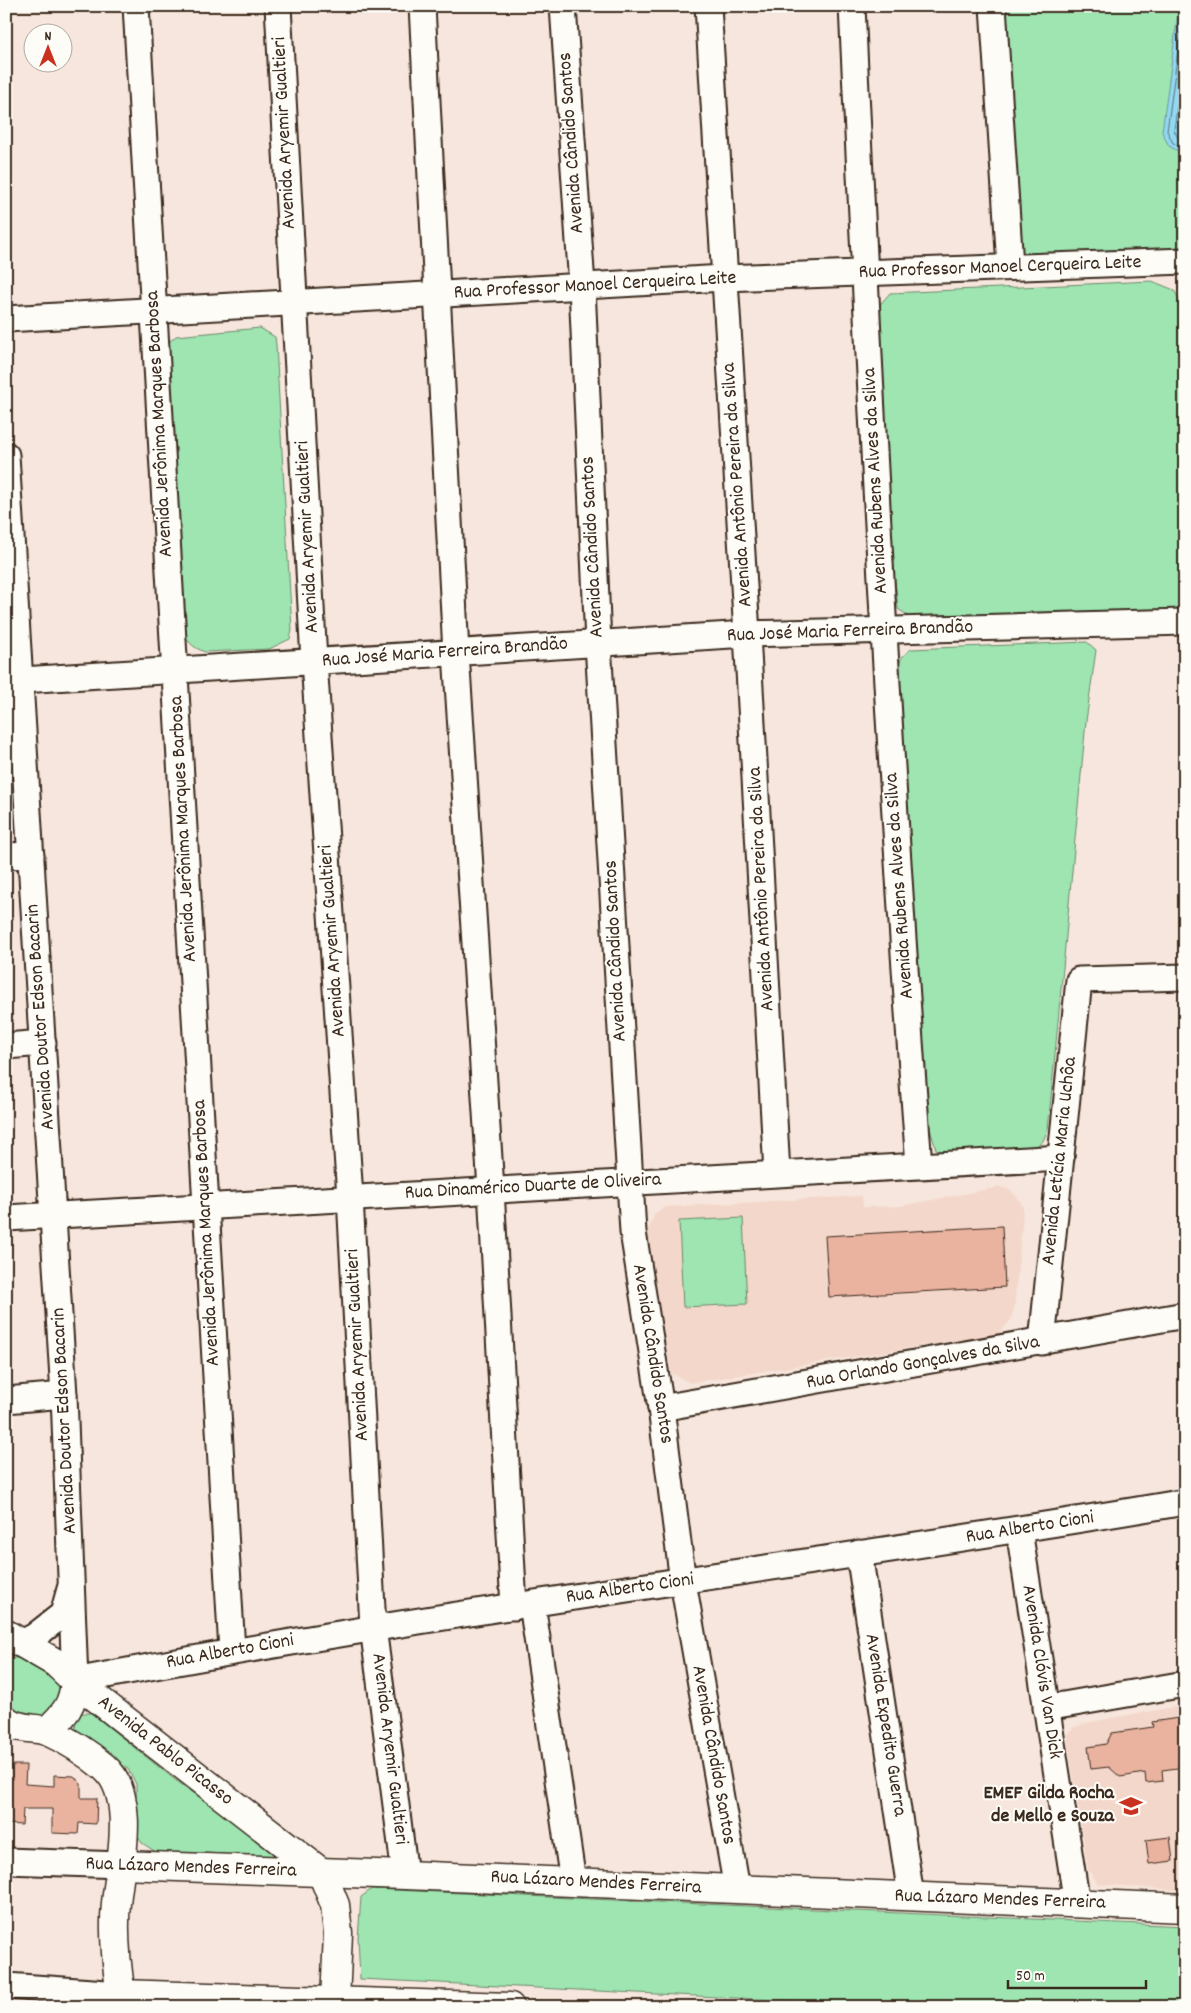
<svg xmlns="http://www.w3.org/2000/svg" width="1191" height="2013" font-family="Dekko,sans-serif">
<rect width="100%" height="100%" fill="#f7e6dd"/>
<filter id="ink" filterUnits="userSpaceOnUse"><feTurbulence type="fractalNoise" baseFrequency=".02" numOctaves="2"/><feDisplacementMap in="SourceGraphic" scale="10" xChannelSelector="R" yChannelSelector="G"/><feConvolveMatrix kernelMatrix="1 2 1 2 8 2 1 2 1" color-interpolation-filters="sRGB"/></filter>
<g filter="url(#ink)">
<!-- built -->
<g fill="#f3d7ca">
<polygon points="1000,1187 1010,1190 1018,1198 1023,1207 1023,1214 1014,1309 1010,1321 997,1336 954,1341 690,1383 671,1373 647,1232 655,1213 665,1207 862,1196 863,1207 900,1206"/>
<polygon points="1185,1705 1185,1891 1098,1884 1088,1869 1068,1744 1068,1734 1074,1727 1090,1722"/>
</g>
<!-- green -->
<g fill="#9ee5b2" stroke="#6c8868">
<polygon points="998,6 1185,6 1185,257 1032,259 1024,254 1016,243"/>
<polygon points="1152,281 1174,290 1180,301 1185,393 1185,611 916,621 898,609 894,573 876,309 890,293"/>
<path d="M260 328 275 337 276 345 292 630 290 639 269 649 205 652C192 647 187 642 182 629L163 353 169 342 176 336Z"/>
<polygon points="1087,642 1096,650 1086,721 1048,1129 1043,1141 1034,1148 948,1157 936,1149 926,1116 897,669 902,657 911,649"/>
<polygon points="743,1218 747,1304 683,1307 679,1221"/>
<path d="M14 1658C40 1658 54 1669 62 1693L51 1718 26 1720 6 1707V1662Z"/>
<polygon points="82,1713 91,1713 174,1779 267,1845 281,1856 278,1863 159,1854 142,1843 137,1836 136,1784 128,1769 76,1731 75,1723"/>
<polygon points="372,1889 1185,1926 1185,2007 914,2007 360,1979 358,1938 361,1897"/>
</g>
<!-- water -->
<polygon fill="#91d9f2" stroke="#6f939d" points="1179,6 1185,6 1185,155 1169,146 1162,132"/>
<g fill="none" stroke-linecap="round" stroke-linejoin="round">
<!-- shore -->
<g stroke="#5d7073" stroke-width="1">
<polyline points="1184,6 1167,131 1173,143 1185,149"/>
<polyline points="1185,50 1174,130 1178,138 1185,143"/>
</g>
</g>
<!-- building -->
<g fill="#eab39f" stroke="#3b2a1e">
<polygon points="1002,1226 1005,1287 829,1297 825,1236"/>
<polygon points="1185,1717 1185,1767 1162,1770 1163,1781 1146,1783 1145,1773 1120,1777 1109,1767 1091,1769 1088,1747 1106,1744 1112,1733 1153,1727 1152,1722"/>
<polygon points="6,1765 26,1765 25,1784 54,1786 54,1775 74,1776 81,1784 81,1798 97,1798 96,1824 79,1823 78,1834 52,1833 52,1809 23,1809 22,1825 6,1824"/>
<polygon points="1170,1837 1173,1861 1149,1864 1146,1840"/>
</g>
<g fill="none" stroke-linecap="round" stroke-linejoin="round">
<defs>
<g id="minor">
<polyline points="136,6 232,1651"/>
<polyline points="278,6 314,661 350,1197 373,1627 405,1875"/>
<polyline points="422,6 456,653 491,1189 514,1607"/>
<polyline points="563,6 582,286 598,643 633,1232 661,1408 683,1582 737,1889"/>
<polyline points="708,6 747,634 777,1173"/>
<path d="M852 6C870 393 890 779 919 1165"/>
<polyline points="993,6 1010,266"/>
<polyline points="6,319 724,278 1185,261"/>
<path d="M6 455 64 1395 75 1681C443 1610 815 1565 1185 1502"/>
<polyline points="6,681 747,634 1185,622"/>
<polyline points="6,856 31,855"/>
<polyline points="6,1046 43,1043"/>
<polyline points="6,1218 1061,1158"/>
<polyline points="1042,1342 1079,980 1185,977"/>
<polyline points="6,1400 64,1395"/>
<polyline points="661,1408 1185,1315"/>
<polyline points="1019,1530 1077,1904"/>
<polyline points="859,1553 911,1896"/>
<polyline points="532,1604 573,1882"/>
<polyline points="20,1644 35,1636 63,1614 70,1589"/>
<polyline points="1046,1708 1185,1684"/>
<polyline points="6,1861 122,1865"/>
<polyline points="6,1986 121,1994 121,2007"/>
</g>
<g id="major">
<polyline points="6,1634 56,1663 75,1681 117,1714 322,1873 335,1905 338,1933 335,2001"/>
<path d="M6 1720C18 1731 36 1726 49 1732 69 1741 87 1753 104 1767 137 1795 120 1865 116 1903 113 1933 116 1963 121 1994L510 2007"/>
<path d="M47 1731C65 1714 73 1706 75 1681"/>
<polyline points="122,1865 405,1875 1185,1908"/>
</g>
</defs>
<!-- minor casing -->
<use href="#minor" stroke="#3b2a1e" stroke-width="29"/>
<!-- major casing -->
<use href="#major" stroke="#3b2a1e" stroke-width="31"/>
<!-- minor -->
<use href="#minor" stroke="#fdfcf7" stroke-width="25"/>
<!-- major -->
<use href="#major" stroke="#fdfcf7" stroke-width="28"/>
</g>
</g>
<!-- icons -->
<defs>
<symbol id="school-bare" viewBox="-9 -9 18 18"><path d="M0-5L7-2L0 1L-7-2ZM-4 1L0 2.5L4 1V4Q0 6-4 4Z" fill="#c8321e" stroke="#fdfcf7" stroke-width="2.5" paint-order="stroke"/></symbol>
</defs>
<g fill-rule="evenodd">
<use href="#school-bare" x="1115" y="1790" width="32" height="32"/>
</g>
<g text-anchor="middle" dominant-baseline="central" stroke-width="4" stroke-linejoin="round" paint-order="stroke">
<!-- street labels -->
<g font-size="20" fill="#3b2a1e" stroke="#fdfcf7">
<text transform="translate(285 133) rotate(-93)">Avenida Aryemir Gualtieri</text>
<text transform="translate(572 143) rotate(-94)">Avenida Cândido Santos</text>
<text transform="translate(1000 268) rotate(-2)">Rua Professor Manoel Cerqueira Leite</text>
<text transform="translate(595 286) rotate(-3)">Rua Professor Manoel Cerqueira Leite</text>
<text transform="translate(160 424) rotate(-93)">Avenida Jerônima Marques Barbosa</text>
<text transform="translate(876 481) rotate(-93)">Avenida Rubens Alves da Silva</text>
<text transform="translate(738 485) rotate(-94)">Avenida Antônio Pereira da Silva</text>
<text transform="translate(308 537) rotate(-93)">Avenida Aryemir Gualtieri</text>
<text transform="translate(593 547) rotate(-93)">Avenida Cândido Santos</text>
<text transform="translate(850 632) rotate(-2)">Rua José Maria Ferreira Brandão</text>
<text transform="translate(445 653) rotate(-4)">Rua José Maria Ferreira Brandão</text>
<text transform="translate(184 829) rotate(-93)">Avenida Jerônima Marques Barbosa</text>
<text transform="translate(900 886) rotate(-94)">Avenida Rubens Alves da Silva</text>
<text transform="translate(762 889) rotate(-93)">Avenida Antônio Pereira da Silva</text>
<text transform="translate(333 941) rotate(-94)">Avenida Aryemir Gualtieri</text>
<text transform="translate(616 951) rotate(-93)">Avenida Cândido Santos</text>
<text transform="translate(41 1017) rotate(-94)">Avenida Doutor Edson Bacarin</text>
<text transform="translate(1060 1161) rotate(-84)">Avenida Letícia Maria Uchôa</text>
<text transform="translate(533 1187) rotate(-3)">Rua Dinamérico Duarte de Oliveira</text>
<text transform="translate(207 1233) rotate(-93)">Avenida Jerônima Marques Barbosa</text>
<text transform="translate(358 1345) rotate(-93)">Avenida Aryemir Gualtieri</text>
<text transform="translate(652 1354) rotate(81)">Avenida Cândido Santos</text>
<text transform="translate(923 1363) rotate(-10)">Rua Orlando Gonçalves da Silva</text>
<text transform="translate(65 1421) rotate(-93)">Avenida Doutor Edson Bacarin</text>
<text transform="translate(1030 1528) rotate(-9)">Rua Alberto Cioni</text>
<text transform="translate(630 1589) rotate(-8)">Rua Alberto Cioni</text>
<text transform="translate(230 1652) rotate(-10)">Rua Alberto Cioni</text>
<text transform="translate(1041 1672) rotate(81)">Avenida Clóvis Van Dick</text>
<text transform="translate(885 1725) rotate(81)">Avenida Expedito Guerra</text>
<text transform="translate(389 1749) rotate(83)">Avenida Aryemir Gualtieri</text>
<text transform="translate(165 1751) rotate(38)">Avenida Pablo Picasso</text>
<text transform="translate(713 1755) rotate(80)">Avenida Cândido Santos</text>
<text transform="translate(191 1868) rotate(2)">Rua Lázaro Mendes Ferreira</text>
<text transform="translate(596 1883) rotate(3)">Rua Lázaro Mendes Ferreira</text>
<text transform="translate(1000 1900) rotate(2)">Rua Lázaro Mendes Ferreira</text>
</g>
<!-- poi labels -->
<g font-size="20" font-weight="bold" fill="#3b2a1e" stroke="#fdfcf7" text-anchor="end">
<text x="1114" y="1794">EMEF Gilda Rocha<tspan x="1114" dy="23">de Mello e Souza</tspan></text>
</g>
</g>
<!-- margin -->
<rect width="1191" height="2013" fill="none" stroke="#fdfcf7" stroke-width="25"/>
<rect x="12" y="12" width="1166" height="1988" fill="none" stroke="#3b2a1e" stroke-width="2" filter="url(#ink)"/>
<!-- north arrow -->
<g transform="translate(48 48)"><circle r="24" fill="#fdfcf7" stroke="#afa8a0"/>
<path d="M0-4L9 19L0 12L-9 19Z" fill="#c8321e"/>
<text y="-8" font-size="14" font-weight="bold" text-anchor="middle" fill="#3b2a1e">N</text>
</g>
<!-- scale -->
<path d="M1008 1980v8h138v-8" fill="none" stroke="#3b2a1e" stroke-width="2.5"/>
<text x="1016" y="1980" font-size="15" fill="#3b2a1e" stroke="#fdfcf7" stroke-width="4" paint-order="stroke">50 m</text>
</svg>
